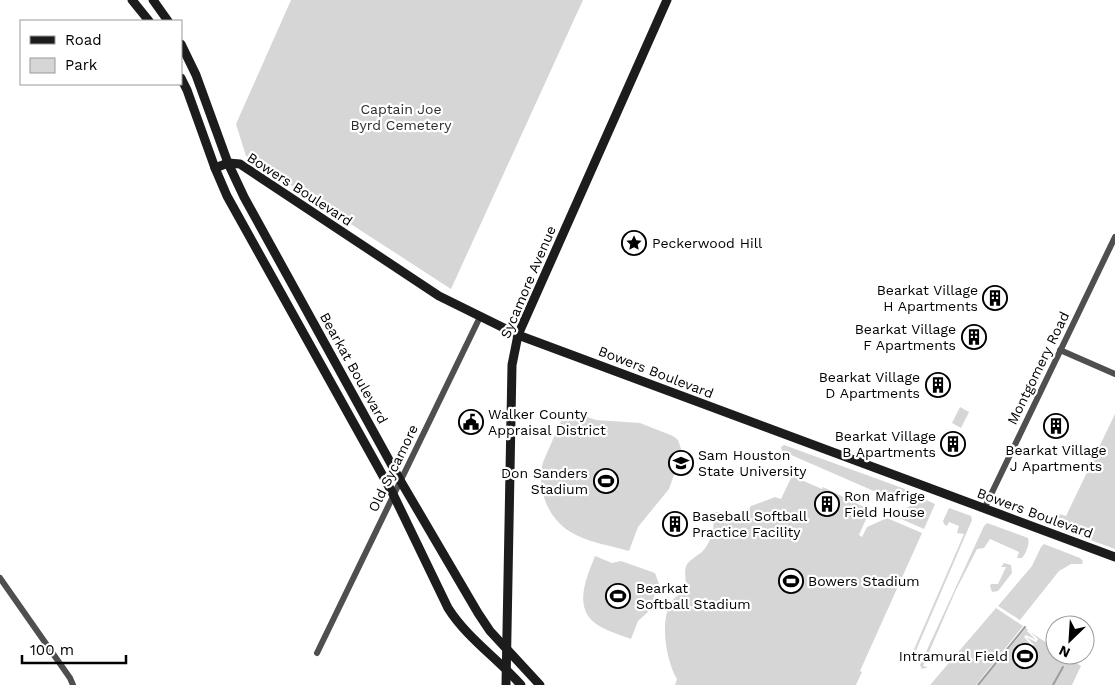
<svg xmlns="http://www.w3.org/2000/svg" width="1115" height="685" font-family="'Work Sans',sans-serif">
<rect width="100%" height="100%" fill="#fff"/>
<!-- green -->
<g fill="#d6d6d6">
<polygon points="291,0 583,0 451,289 246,156 236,124"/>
<polygon points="960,407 969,412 961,428 952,423"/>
<path d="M566 410 596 420 640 423 673 436 678 440 681 449V455L669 489 638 527 629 551C612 546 592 543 576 535 549 522 536 491 543 462Z"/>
<polygon points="1115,414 1115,549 1058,528 1056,525 1059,514 1066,516"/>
<polygon points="784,445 905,489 907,491 906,496 901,500 892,499 782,451 781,447"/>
<path d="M792 476 822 489 823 487 870 510 859 535 862 537 867 527 887 518 922 533 860 671 862 672 856 685H675L677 679C666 661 659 619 672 601 676 595 683 595 685 587 687 580 683 572 687 564 691 559 697 556 702 552 712 541 716 526 712 512H720L732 518 734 513 746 514 751 506 775 497 781 499Z"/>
<polygon points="924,499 935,504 924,529 892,515"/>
<polygon points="949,508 971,516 972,520 911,662 908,663 905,661 905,657 912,654 964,534 957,533 959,526 949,522 947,526 944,524 943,521"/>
<path d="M987 523 1028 538C1030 543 1026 554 1022 558H1017L1019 552 990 539 984 548 977 549 955 592 923 666 928 667 922 669 920 665 984 526Z"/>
<polygon points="1044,544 1080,558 1083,561 1082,564 1071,564 1059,571 1020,620 998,606 1032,566 1041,547"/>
<path d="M595 556 612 563 621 561 655 573 659 584 648 612 638 621 631 639C621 635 610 632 601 627 571 611 586 579 595 556Z"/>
<polygon points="1004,563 1011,565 1012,573 998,591 992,592 990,586 991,584 998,584 1006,567 1001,567"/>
<polygon points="996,608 1023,626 976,685 930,685"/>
<polygon points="1026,628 1028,630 1027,631 1036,640 1026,635 1024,637 1032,646 1034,645 1026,637 1036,642 1038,639 1030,632 1055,648 1055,655 1065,655 1081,666 1072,685 979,685"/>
</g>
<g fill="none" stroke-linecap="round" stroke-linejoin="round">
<!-- stream -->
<g stroke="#9d9d9d" stroke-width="2">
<polyline points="978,685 1025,627"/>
<polyline points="1053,685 1063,667"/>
</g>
<!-- street -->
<g stroke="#4f4f4f" stroke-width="6">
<polyline points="1060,350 1115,374"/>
<polyline points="984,509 1115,237"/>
<polyline points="0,578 70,678 73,685"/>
<polyline points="317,653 480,317"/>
</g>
<!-- secondary -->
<g stroke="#1c1c1c" stroke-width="9">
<polyline points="132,0 149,21"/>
<polyline points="153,0 168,21"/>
<polyline points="181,44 196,75 228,163 244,197 400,480 478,613 490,631 540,685"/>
<path d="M181 78 187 90 215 168 227 196 393 494 448 608C467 638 497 658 521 685"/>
<polyline points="215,168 228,163 240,164 439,296 518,335 1115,557"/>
<polyline points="506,685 512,365 518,335 667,0"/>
</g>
</g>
<!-- icons -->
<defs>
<symbol id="sight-ring" viewBox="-11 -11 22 22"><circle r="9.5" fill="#fff" stroke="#000" stroke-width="1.5"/><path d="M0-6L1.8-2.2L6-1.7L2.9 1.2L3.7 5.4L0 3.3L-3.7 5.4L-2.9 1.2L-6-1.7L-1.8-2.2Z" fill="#000"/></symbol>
<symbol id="building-ring" viewBox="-11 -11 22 22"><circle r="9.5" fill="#fff" stroke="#000" stroke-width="1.5"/><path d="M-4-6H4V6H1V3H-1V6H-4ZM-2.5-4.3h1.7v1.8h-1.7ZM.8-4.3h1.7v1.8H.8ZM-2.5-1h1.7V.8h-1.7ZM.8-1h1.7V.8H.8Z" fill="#000"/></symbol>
<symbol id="civic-ring" viewBox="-11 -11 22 22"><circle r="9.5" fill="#fff" stroke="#000" stroke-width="1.5"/><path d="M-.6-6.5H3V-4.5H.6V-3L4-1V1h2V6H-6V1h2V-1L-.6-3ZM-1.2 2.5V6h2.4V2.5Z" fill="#000"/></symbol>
<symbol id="university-ring" viewBox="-11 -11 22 22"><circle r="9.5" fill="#fff" stroke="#000" stroke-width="1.5"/><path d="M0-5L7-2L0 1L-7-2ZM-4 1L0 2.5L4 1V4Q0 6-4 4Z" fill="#000"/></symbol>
<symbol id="stadium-ring" viewBox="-11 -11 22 22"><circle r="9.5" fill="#fff" stroke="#000" stroke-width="1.5"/><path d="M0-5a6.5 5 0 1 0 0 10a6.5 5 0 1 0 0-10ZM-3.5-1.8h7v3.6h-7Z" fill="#000"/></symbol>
</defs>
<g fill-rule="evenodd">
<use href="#sight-ring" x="620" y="229" width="28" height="28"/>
<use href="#building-ring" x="981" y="284" width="28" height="28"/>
<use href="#building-ring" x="960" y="323" width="28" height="28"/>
<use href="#building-ring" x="924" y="371" width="28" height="28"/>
<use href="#civic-ring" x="457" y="408" width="28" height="28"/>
<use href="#building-ring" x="1042" y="412" width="28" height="28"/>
<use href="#building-ring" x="939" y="430" width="28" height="28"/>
<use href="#university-ring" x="667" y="449" width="28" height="28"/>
<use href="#stadium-ring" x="592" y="467" width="28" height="28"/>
<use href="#building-ring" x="813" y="490" width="28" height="28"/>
<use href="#building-ring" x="661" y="510" width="28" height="28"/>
<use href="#stadium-ring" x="777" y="567" width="28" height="28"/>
<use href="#stadium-ring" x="604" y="582" width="28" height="28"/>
<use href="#stadium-ring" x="1011" y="642" width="28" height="28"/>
</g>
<g text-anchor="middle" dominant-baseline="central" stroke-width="4.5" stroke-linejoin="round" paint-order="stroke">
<!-- park labels -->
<g font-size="14" fill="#2d2d2d" stroke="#fff">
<text x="401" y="109">Captain Joe<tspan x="401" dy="16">Byrd Cemetery</tspan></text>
</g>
<!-- street labels -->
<g font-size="14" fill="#000" stroke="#fff">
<text transform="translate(300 189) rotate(33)">Bowers Boulevard</text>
<text transform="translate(528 282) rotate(-67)">Sycamore Avenue</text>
<text transform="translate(354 368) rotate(61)">Bearkat Boulevard</text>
<text transform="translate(1038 368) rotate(-64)">Montgomery Road</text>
<text transform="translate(656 372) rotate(21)">Bowers Boulevard</text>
<text transform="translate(393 468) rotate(-64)">Old Sycamore</text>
<text transform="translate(1035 513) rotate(20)">Bowers Boulevard</text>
</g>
<!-- poi labels -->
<g font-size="14" fill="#000" stroke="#fff" text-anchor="start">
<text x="652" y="243">Peckerwood Hill</text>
<text x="978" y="290" text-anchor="end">Bearkat Village<tspan x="978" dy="16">H Apartments</tspan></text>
<text x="956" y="329" text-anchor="end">Bearkat Village<tspan x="956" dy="16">F Apartments</tspan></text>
<text x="920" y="377" text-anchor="end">Bearkat Village<tspan x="920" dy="16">D Apartments</tspan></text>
<text x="488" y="414">Walker County<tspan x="488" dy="16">Appraisal District</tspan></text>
<text x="936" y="436" text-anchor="end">Bearkat Village<tspan x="936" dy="16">B Apartments</tspan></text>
<text x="1056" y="450" text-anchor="middle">Bearkat Village<tspan x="1056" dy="16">J Apartments</tspan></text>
<text x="698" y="455">Sam Houston<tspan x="698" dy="16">State University</tspan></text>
<text x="588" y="473" text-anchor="end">Don Sanders<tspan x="588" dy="16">Stadium</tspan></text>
<text x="844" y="496">Ron Mafrige<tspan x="844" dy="16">Field House</tspan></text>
<text x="692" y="516">Baseball Softball<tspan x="692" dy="16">Practice Facility</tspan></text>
<text x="808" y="581">Bowers Stadium</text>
<text x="636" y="588">Bearkat<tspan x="636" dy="16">Softball Stadium</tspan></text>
<text x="1008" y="656" text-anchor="end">Intramural Field</text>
</g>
</g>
<!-- legend -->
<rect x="20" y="20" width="162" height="65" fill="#ffffff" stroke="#999999"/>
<rect x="30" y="36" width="25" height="8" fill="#1c1c1c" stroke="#999999"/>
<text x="65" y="45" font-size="15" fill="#000000">Road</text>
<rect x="30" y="58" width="25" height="15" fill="#d6d6d6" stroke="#999999"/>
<text x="65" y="70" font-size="15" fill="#000000">Park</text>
<!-- north arrow -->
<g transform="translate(1070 640) rotate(205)"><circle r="24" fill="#ffffff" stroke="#999999"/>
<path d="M0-4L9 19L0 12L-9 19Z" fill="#000000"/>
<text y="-8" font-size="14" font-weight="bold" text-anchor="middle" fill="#000000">N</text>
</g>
<!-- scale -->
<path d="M22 655v8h104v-8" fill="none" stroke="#000000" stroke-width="2.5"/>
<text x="30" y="655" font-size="15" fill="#000000" stroke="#ffffff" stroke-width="4" paint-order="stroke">100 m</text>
</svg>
